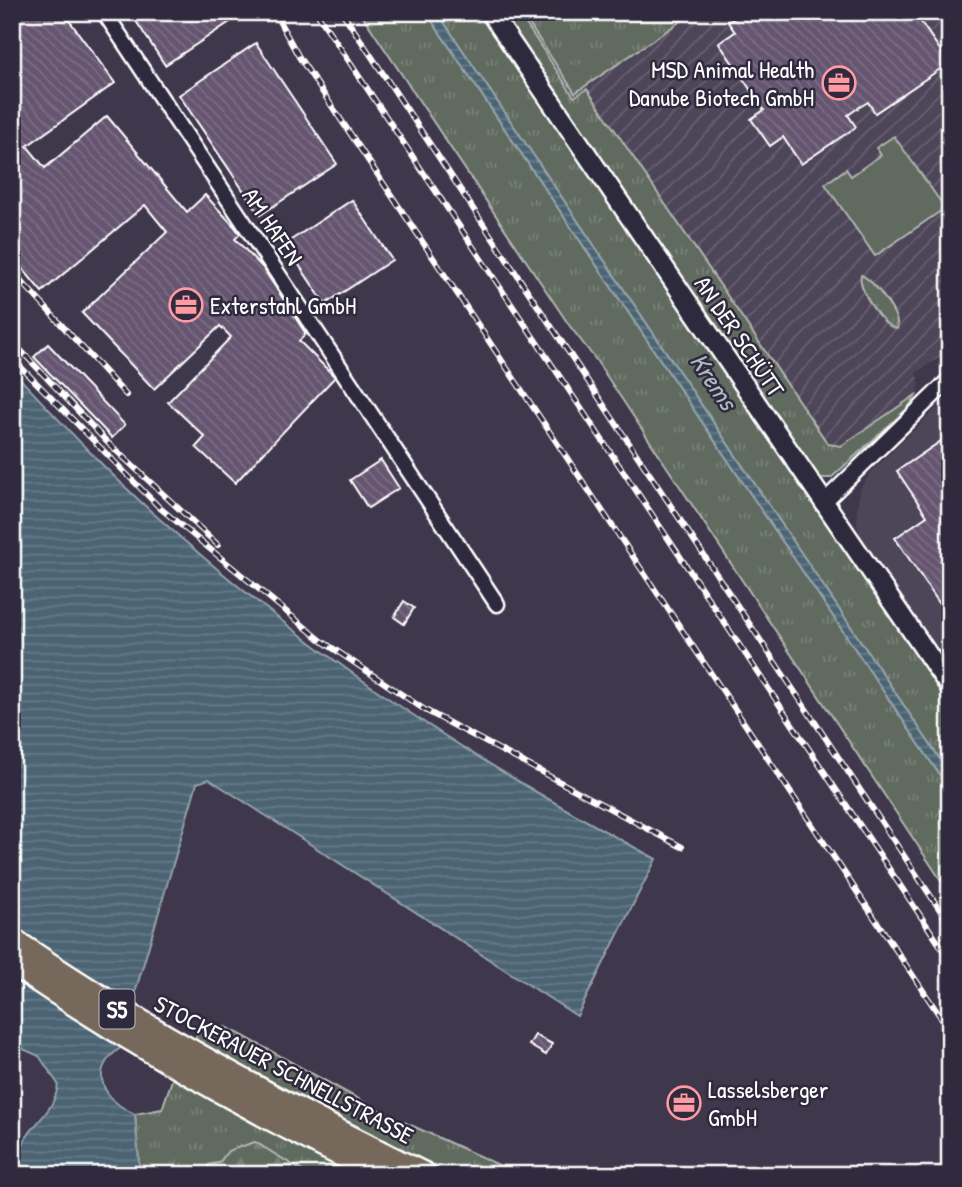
<svg xmlns="http://www.w3.org/2000/svg" width="962" height="1187" font-family="'Patrick Hand',sans-serif">
<defs>
<pattern id="industrial-furrows" width="10" height="10" patternUnits="userSpaceOnUse" patternTransform="scale(1.75)"><rect width="10" height="10" fill="#4e4459"/><path d="M-1 1l2-2M0 10L10 0M9 11l2-2" fill="none" stroke="#696072"/></pattern>
<pattern id="grass-tufts" width="24" height="20" patternUnits="userSpaceOnUse" patternTransform="scale(1.75)"><rect width="24" height="20" fill="#606b5f"/><path d="M3 7l-1-3M5 7V3M7 7l1-3M15 17l-1-3M17 17v-4M19 17l1-3" fill="none" stroke="#788177"/></pattern>
<pattern id="forest-firs" width="22" height="20" patternUnits="userSpaceOnUse" patternTransform="scale(1.75)"><rect width="22" height="20" fill="#606b5f"/><path d="M5 1l3.5 6h-7zM16 11l3.5 6h-7z" fill="#788177"/></pattern>
<pattern id="water-rules" width="6" height="5" patternUnits="userSpaceOnUse" patternTransform="scale(1.75)"><rect width="6" height="5" fill="#4b6473"/><path d="M0 2.5h6" fill="none" stroke="#667b88"/></pattern>
<pattern id="building-back-hatch" width="6" height="6" patternUnits="userSpaceOnUse" patternTransform="scale(1.75)"><rect width="6" height="6" fill="#65546f"/><path d="M-1 5l2 2M0 0l6 6M5-1l2 2" fill="none" stroke="#7c6e85"/></pattern>
</defs>
<rect width="100%" height="100%" fill="#3f374c"/>
<filter id="ink" filterUnits="userSpaceOnUse"><feTurbulence type="fractalNoise" baseFrequency=".0143" numOctaves="2"/><feDisplacementMap in="SourceGraphic" scale="14" xChannelSelector="R" yChannelSelector="G"/><feConvolveMatrix kernelMatrix="1 2 1 2 8 2 1 2 1" color-interpolation-filters="sRGB"/></filter>
<g filter="url(#ink)">
<!-- built -->
<polygon fill="#4e4459" points="950,395 950,674 863,544 857,525 857,505 861,487 872,471"/>
<!-- industrial -->
<polygon fill="url(#industrial-furrows)" points="518,12 950,12 950,350 916,373 920,384 917,394 841,446 828,444 588,89 575,97"/>
<!-- grass -->
<g fill="url(#grass-tufts)" stroke="#b0b5af" stroke-width="2">
<polygon points="360,12 426,12 950,790 950,894 596,360 569,325"/>
<polygon points="437,12 481,12 950,699 950,774"/>
<polygon points="498,12 518,12 574,97 587,89 828,444 841,446 917,394 907,409 831,478 822,478 812,470"/>
<polygon points="521,12 694,12 575,93"/>
<path d="M861 275C873 279 901 316 897 329 883 328 857 289 861 275Z"/>
<polygon points="207,1027 225,1027 236,1032 384,1113 521,1175 448,1175 437,1170 321,1115 194,1040 199,1031"/>
<polygon points="173,1077 364,1175 309,1175 255,1142 228,1151 219,1163 209,1165 202,1175 140,1175 135,1114 162,1109"/>
</g>
<!-- forest -->
<polygon fill="url(#forest-firs)" stroke="#b0b5af" stroke-width="2" points="255,1142 309,1175 202,1175 209,1165 219,1163 228,1151"/>
<!-- park -->
<polygon fill="#606b5f" stroke="#b0b5af" stroke-width="2" points="894,136 945,208 875,256 825,184 846,169 851,176 881,155 876,148"/>
<!-- water -->
<g fill="url(#water-rules)" stroke="#93a2ab" stroke-width="2">
<polygon points="426,12 437,12 950,774 950,790"/>
<path d="M12 370C58 419 104 469 154 514 309 654 472 761 656 859L577 1016 209 779 197 783 132 1003 122 1047C87 1070 102 1100 135 1114L140 1175H19C14 1126 54 1123 58 1084L39 1056 23 1049 19 1042 12 1038Z"/>
</g>
<!-- building -->
<g fill="url(#building-back-hatch)" stroke="#fff" stroke-width="2">
<polygon points="12,12 63,12 115,83 27,146 45,168 107,116 187,212 205,195 234,226 240,234 235,239 263,268 306,334 299,341 335,377 235,483 196,447 205,437 168,402 231,337 220,326 154,389 82,313 167,232 145,205 42,292 12,256"/>
<polygon points="130,12 245,12 165,65"/>
<polygon points="744,12 889,12 895,20 906,12 914,12 949,63 875,113 868,102 858,108 848,115 856,127 801,164 783,137 770,146 751,119 764,110 719,43 735,32 728,22"/>
<polygon points="256,43 337,164 260,215 179,95"/>
<polygon points="352,200 392,260 325,304 285,244"/>
<polygon points="48,344 125,425 112,438 34,357"/>
<polygon points="950,435 950,619 895,538 927,516 897,471"/>
<polygon points="381,460 399,488 368,508 350,480"/>
<polygon points="404,601 414,608 404,624 394,617"/>
<polygon points="535,1035 552,1044 546,1055 529,1045"/>
</g>
<g fill="none" stroke-linecap="round" stroke-linejoin="round">
<defs>
<g id="minor">
<polyline points="104,12 497,604"/>
<polyline points="824,502 950,379"/>
</g>
<polyline id="tertiary" points="490,12 950,687"/>
<g id="trunk">
<path d="M12 940C144 1030 282 1105 425 1175"/>
<path d="M12 963C131 1043 254 1113 383 1175"/>
</g>
</defs>
<!-- minor casing -->
<use href="#minor" stroke="#fff" stroke-width="19"/>
<!-- tertiary casing -->
<use href="#tertiary" stroke="#fff" stroke-width="23"/>
<!-- trunk casing -->
<use href="#trunk" stroke="#fff" stroke-width="28"/>
<!-- minor -->
<use href="#minor" stroke="#2f2a3d" stroke-width="14"/>
<!-- tertiary -->
<use href="#tertiary" stroke="#2f2a3d" stroke-width="18"/>
<!-- trunk -->
<use href="#trunk" stroke="#76695c" stroke-width="23"/>
<defs>
<g id="rail">
<polyline points="274,12 299,57 944,1022"/>
<polyline points="316,12 950,960"/>
<polyline points="342,12 950,925"/>
<polyline points="12,271 126,395"/>
<polyline points="12,341 107,442 218,545"/>
<polyline points="12,358 160,508 322,641 425,710 682,847"/>
</g>
</defs>
<!-- rail casing -->
<use href="#rail" stroke="#fff" stroke-width="6"/>
<!-- rail -->
<use href="#rail" stroke="#2f2a3d" stroke-width="3.5" stroke-dasharray="10" stroke-linecap="butt"/>
</g>
</g>
<!-- icons -->
<defs>
<symbol id="office-ring" viewBox="-11 -11 22 22"><circle r="9.5" fill="#2f2a3d" stroke="#ff9aa2" stroke-width="1.5"/><path d="M-6-3h4V-5.5h4V-3h4V5H-6ZM-1-4.5V-3h2v-1.5ZM-6 0V1H6V0Z" fill="#ff9aa2"/></symbol>
</defs>
<g fill-rule="evenodd">
<use href="#office-ring" x="820" y="64" width="38" height="38"/>
<use href="#office-ring" x="167" y="286" width="38" height="38"/>
<use href="#office-ring" x="665" y="1084" width="38" height="38"/>
</g>
<g text-anchor="middle" dominant-baseline="central" stroke-width="5" stroke-linejoin="round" paint-order="stroke">
<!-- shield labels -->
<rect fill="#2f2a3d" stroke="#c1bfc5" stroke-width="2" x="99.5" y="989.5" width="35" height="39" rx="5"/>
<g font-size="23" font-weight="bold" fill="#fff">
<text x="117" y="1009">S5</text>
</g>
<!-- poi labels -->
<g font-size="24" fill="#fff" stroke="#2f2a3d" text-anchor="start">
<text x="814" y="69" text-anchor="end">MSD Animal Health<tspan x="814" dy="28">Danube Biotech GmbH</tspan></text>
<text x="210" y="305">Exterstahl GmbH</text>
<text x="708" y="1089">Lasselsberger<tspan x="708" dy="28">GmbH</tspan></text>
</g>
<!-- street labels -->
<g font-size="24" fill="#fff" stroke="#2f2a3d">
<text transform="translate(273 226) rotate(56)">AM HAFEN</text>
<text transform="translate(740 336) rotate(56)">AN DER SCHÜTT</text>
<text transform="translate(284 1069) rotate(28)">STOCKERAUER SCHNELLSTRASSE</text>
</g>
<!-- water labels -->
<g font-size="26" font-style="italic" fill="#aeb9c0" stroke="#2f2a3d">
<text transform="translate(714 381) rotate(56)">Krems</text>
</g>
</g>
<!-- margin -->
<rect width="962" height="1187" fill="none" stroke="#2f2a3d" stroke-width="42"/>
<rect x="21" y="21" width="920" height="1145" fill="none" stroke="#fff" stroke-width="2.5" filter="url(#ink)"/>
</svg>
